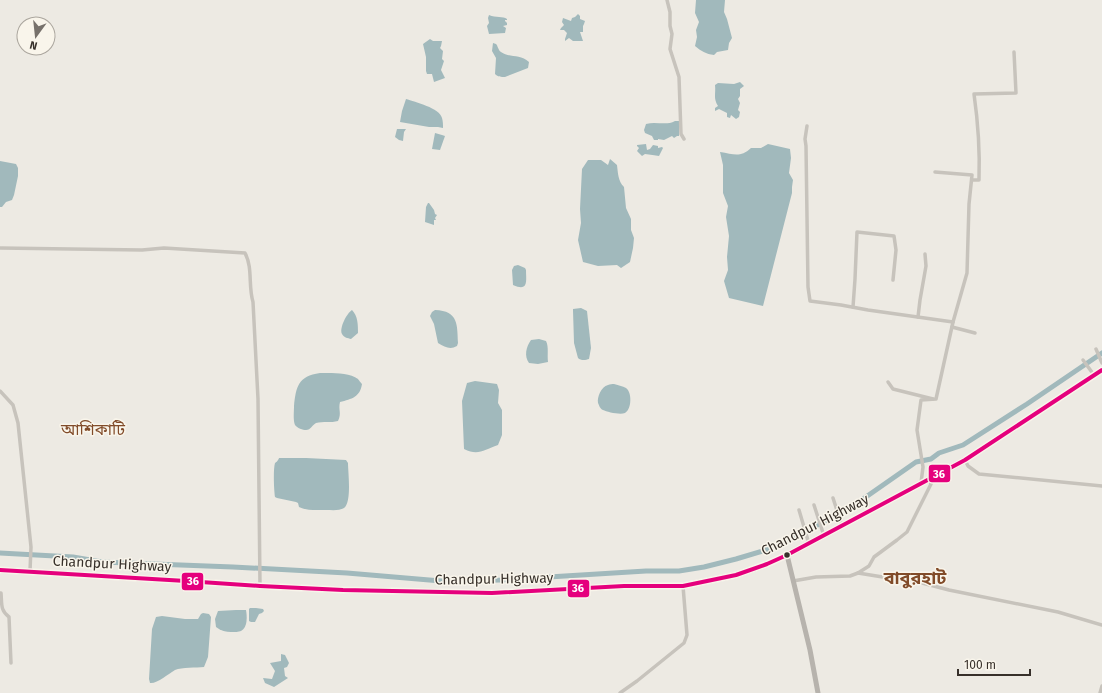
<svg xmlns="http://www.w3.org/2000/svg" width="1102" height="693" font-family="'Fira Sans','Noto Sans Bengali',sans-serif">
<rect width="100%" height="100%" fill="#edeae3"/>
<!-- water -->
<g fill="#a1b9bc">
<path d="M696 0H725L724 12 727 19 732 38 729 43 728 50 717 52 714 55C706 54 701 51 695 46L697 37 696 30 699 22 695 13Z"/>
<polygon points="578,14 580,16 580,19 585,21 584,24 583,26 583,32 580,32 583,41 573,41 569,38 565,41 565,39 567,33 564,30 560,30 561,28 564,25 562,22 563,18 571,21 572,18 575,17"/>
<path d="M489 15C496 18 503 16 507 19V20H505V21L507 23V25L503 26 506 28 505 33 489 34 487 26 489 23 488 18Z"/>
<polygon points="430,39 433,41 442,41 441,46 440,48 443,51 442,59 444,61 441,70 445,78 434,82 432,74 427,74 426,71 426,57 423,44"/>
<path d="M493 43 496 44C498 46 498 50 501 52 509 58 520 54 529 62L528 68 505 77C501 77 498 77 495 74L496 58 492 51Z"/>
<path d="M740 82 744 86 740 89V96L738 99 740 103 738 110 740 112 739 117 736 119 731 115 730 118 727 117V113L719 109 715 111V108L718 106C713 98 716 94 715 85L718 83 734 84Z"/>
<path d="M406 99C415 102 440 108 442 118 443 121 443 125 443 128L438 127H429L400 122 402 111Z"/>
<path d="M675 121H679V136H677L674 138 672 136 664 140 658 139V140H654L652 136 645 133 644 130 646 124C656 121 666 126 675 121Z"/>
<polygon points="397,129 406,129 404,132 403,141 399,140 395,137"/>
<polygon points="435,133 442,135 445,136 440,150 432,149"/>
<path d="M646 144 647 150 650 149 653 145 658 146V148L662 147 663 148 659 156C655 155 650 155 645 154L642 156 637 151 639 148 637 146V145Z"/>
<path d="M768 144 790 149 791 158 789 173 793 180 792 187V193L763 306 729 298 724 281 728 270 727 257 729 236 726 217 728 206 723 193V165L720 152C734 154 740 158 751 148H761Z"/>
<path d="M610 159 617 165C618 173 618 181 624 187L626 208 631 219V230L634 238 633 248 630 262 621 268 617 265 598 266 583 262 578 240 581 223 580 209 582 169 588 160H601L608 165Z"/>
<polygon points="0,161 16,164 18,168 18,176 14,195 12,200 6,202 2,207 0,207"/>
<polygon points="428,203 429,203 434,210 435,214 437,215 435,218 436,220 434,220 434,225 425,222 426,207"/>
<path d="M518 265 525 268 526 270C526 281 529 292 513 285L512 270 514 266Z"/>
<path d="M581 308 587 311 591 348 589 359C586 360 581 361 578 358L574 343 573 311V309Z"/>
<path d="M352 310C358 316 358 325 358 333L351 339C348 338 344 338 342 334 339 328 347 313 352 310Z"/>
<path d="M435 310C459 311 457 325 458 343L457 346C450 350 445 347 438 343L434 324 430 316 432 312Z"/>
<path d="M539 339 546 341C549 347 547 355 548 362L538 364 529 363C524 356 526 347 531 340Z"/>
<path d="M320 373C330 373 349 372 358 379 358 379 361 383 362 384 360 397 352 399 340 402 338 410 342 413 338 421 331 423 323 421 316 423 312 425 311 430 306 430 303 430 297 428 295 425 293 420 294 412 294 406 296 387 298 376 320 373Z"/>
<path d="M475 381 497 384 499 390 498 403 502 410V435L498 445C484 450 478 456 464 449L462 401 467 383Z"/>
<path d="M614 384C617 385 623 386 626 388 632 392 632 409 625 413 620 415 607 412 603 410 600 409 599 405 598 403 597 397 601 387 608 385 610 384 612 384 614 384Z"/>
<path d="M279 458H306L346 460 348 463C348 472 352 502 344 508 339 511 332 510 326 510 317 510 307 511 299 507L298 503 296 502 277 498 275 497C274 490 273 470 275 463 276 463 279 459 279 458Z"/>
<polygon points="250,608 256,608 263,609 264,611 262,613 259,614 255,622 251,622 249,621 249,609"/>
<path d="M236 610H246C247 616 248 627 241 631 239 632 234 632 231 632 226 632 221 631 216 627L215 619 218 611Z"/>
<path d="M203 613 209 614 211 617 208 657 204 667C196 668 182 667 175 670 168 674 157 684 150 683L149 679 152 629 156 617 162 616 185 619H198L201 614Z"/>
<polygon points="281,654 285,655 289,663 287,667 284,668 285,676 288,678 274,687 265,683 263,678 272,679 275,671 270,663 281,661"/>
</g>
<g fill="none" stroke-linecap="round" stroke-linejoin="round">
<!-- canal -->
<polyline stroke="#a1b9bc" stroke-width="5" points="0,553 73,557 102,562 233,567 347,573 441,581 501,580 646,571 679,571 704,567 736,559 776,547 853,506 916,462 931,459 939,453 963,445 1027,404 1102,353"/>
<!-- minor -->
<g stroke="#c7c3bc" stroke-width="3.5">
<polyline points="667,0 670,12 670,26 672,34 670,49 679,77 681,134 684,139"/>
<polyline points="807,126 805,139 806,146 808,287 810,301 841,305 868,310 953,322"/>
<path d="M972 180H979C980 151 978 122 974 94L1016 93 1014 52"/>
<path d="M0 248 142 250 164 248 245 253C253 268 248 286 253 302L258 399 260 586"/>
<polyline points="853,307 855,279 857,232 894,236 896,250 893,280"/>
<polyline points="918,317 920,300 926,266 925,254"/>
<polyline points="952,327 975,333"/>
<polyline points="1096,349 1102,363"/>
<polyline points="1083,360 1094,375"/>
<polyline points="888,382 893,389 933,399"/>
<polyline points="0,391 13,405 18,423 31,547 30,571"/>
<polyline points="965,460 968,466 979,474 1102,486"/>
<polyline points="921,483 923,467 917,430 921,400 936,399 953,322 967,273 969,204 972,175 935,172"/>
<polyline points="833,498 842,526"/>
<polyline points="814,505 824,536"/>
<polyline points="799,510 809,544"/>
<polyline points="858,573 895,579 903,578 949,590 1058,612 1102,625"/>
<polyline points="793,581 816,577 850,576 858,573 869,566 874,557 897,540 907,532 931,484 929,479"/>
<path d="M0 593H1C2 604 0 610 9 617L11 663"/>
<polyline points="620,693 637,681 684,643 687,635 683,586"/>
<polyline points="1100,693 1102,686"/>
</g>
<!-- secondary -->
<polyline stroke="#b7b3ad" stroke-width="5" points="787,555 810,650 818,693"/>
<!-- primary -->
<polyline stroke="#aca7a1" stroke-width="6" points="0,570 186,581 260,586 343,590 492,593 624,586 683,586 736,575 767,564 787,555 965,460 1102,370"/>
<defs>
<polyline id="bus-1" points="0,570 186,581 260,586 343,590 492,593 624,586 683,586 736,575 767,564 787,555 965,460 1102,370"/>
</defs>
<!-- bus-1 casing -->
<use href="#bus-1" stroke="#f9f5eb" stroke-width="7"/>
<!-- bus-1 -->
<use href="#bus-1" stroke="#e5007d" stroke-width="4"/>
</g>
<!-- markers -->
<circle fill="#37302a" stroke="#f9f5eb" stroke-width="1.5" cx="787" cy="555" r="3.5"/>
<g text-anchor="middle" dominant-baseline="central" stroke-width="3" stroke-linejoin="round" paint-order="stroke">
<!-- street labels -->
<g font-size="14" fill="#37302a" stroke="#f9f5eb">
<text transform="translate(815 525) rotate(-27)">Chandpur Highway</text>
<text transform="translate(112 564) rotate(3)">Chandpur Highway</text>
<text transform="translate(494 579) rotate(-1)">Chandpur Highway</text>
</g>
<!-- quarter labels -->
<g font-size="16" fill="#814b29" stroke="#f9f5eb">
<text x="93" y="429">আশিকাটি</text>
</g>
<!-- district labels -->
<g font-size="18" font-weight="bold" fill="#814b29" stroke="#f9f5eb">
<text x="915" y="578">বাবুরহাট</text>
</g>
</g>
<g stroke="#f9f5eb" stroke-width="1.5">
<rect x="928" y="464" width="23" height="19" rx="4" fill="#e5007d"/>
<rect x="181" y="572" width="23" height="19" rx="4" fill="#e5007d"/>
<rect x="567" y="579" width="23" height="19" rx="4" fill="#e5007d"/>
</g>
<g font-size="11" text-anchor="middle" font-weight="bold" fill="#fff">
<text x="939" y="478">36</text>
<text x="193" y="585">36</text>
<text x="578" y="592">36</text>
</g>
<!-- north arrow -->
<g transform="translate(36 36) rotate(195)"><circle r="19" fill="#f9f5eb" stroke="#aba69e"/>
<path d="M0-3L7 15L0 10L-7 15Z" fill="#77716b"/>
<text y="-6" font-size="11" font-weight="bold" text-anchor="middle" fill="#37302a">N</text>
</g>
<!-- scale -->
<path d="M958 669v6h72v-6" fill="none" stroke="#37302a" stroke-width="2"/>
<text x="964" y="669" font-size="12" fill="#37302a" stroke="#f9f5eb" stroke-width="3" paint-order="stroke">100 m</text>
</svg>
